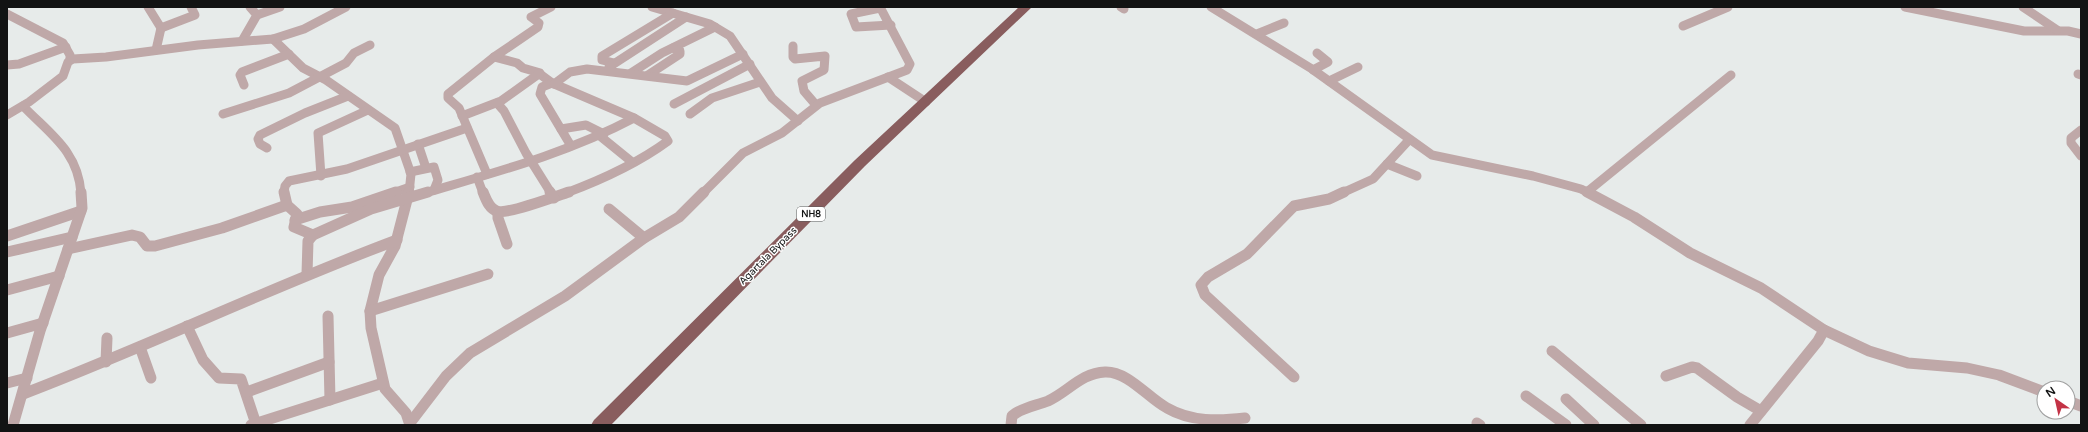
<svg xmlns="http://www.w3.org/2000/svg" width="2088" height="432" font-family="'Varela Round',sans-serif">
<rect width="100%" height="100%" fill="#e7ebea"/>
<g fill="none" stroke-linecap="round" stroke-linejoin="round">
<!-- minor-far1 -->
<g stroke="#bfa8a8" stroke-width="9">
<polyline points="148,7 161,28 156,50"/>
<polyline points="652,7 710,24 730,36 772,98 798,121"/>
<polyline points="1121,7 1124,9"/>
<polyline points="1211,7 1312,69 1432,155 1533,176 1581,189 1589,193"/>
<polyline points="1905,7 2024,31 2068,31 2081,34"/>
<polyline points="2023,7 2057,30"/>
<polyline points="880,8 851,14 856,27 891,25"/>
<polyline points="7,14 63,43 70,55 70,60"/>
<polyline points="257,15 280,7"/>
<polyline points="1683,26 1728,7"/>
<polyline points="161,28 195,15 191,7"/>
<polyline points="1257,34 1284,23"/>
<polyline points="273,39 303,68 326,80 395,128 411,174 409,193"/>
<polyline points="242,41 257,15 250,7"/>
<polyline points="793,46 793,57 795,59 825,56 824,70 802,81 804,91 816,105"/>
<path d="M494 57 517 63 523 68 537 72 552 83 634 118 665 136 668 141C638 163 601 180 566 193"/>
<polyline points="614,63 602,60 602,56 673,13"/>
<polyline points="7,65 19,64 66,47"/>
<polyline points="609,67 686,17"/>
<polyline points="1313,70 1328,62 1317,53"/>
<polyline points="631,73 662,53 715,27"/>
<polyline points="2078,74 2081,75"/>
<polyline points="648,75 680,54 680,51 673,48"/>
<polyline points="888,77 926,102"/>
<polyline points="1329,81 1358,67"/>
<polyline points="552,83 542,87 540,94 571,146"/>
<polyline points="554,84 570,72 587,69 687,81 743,54"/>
<polyline points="244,85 240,75 242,72 289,54"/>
<polyline points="497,103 504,111 526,153 551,193"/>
<polyline points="674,104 750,64"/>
<path d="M23 106C50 134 78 151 81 193"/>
<polyline points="223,114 289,93 346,63 354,53 370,45"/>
<polyline points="690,114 712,98 760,82"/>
<polyline points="7,115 29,102 63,76 68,62 73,59 106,57 198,45 273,39 304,29 346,7"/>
<polyline points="462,116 501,101 540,73"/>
<polyline points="561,129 586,125 604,134"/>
<polyline points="2081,130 2071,138 2071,143 2081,156"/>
<polyline points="600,136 632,162"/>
<polyline points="418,144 426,168"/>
<polyline points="267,148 260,144 258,139 260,135 305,113 348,96"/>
<polyline points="1387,164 1417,176"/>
<polyline points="410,172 434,167 438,180 434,190"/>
<polyline points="487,174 459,108 448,98 448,94 494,57 538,27 539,23 531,17 551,7"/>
<polyline points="321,176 318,133 368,110"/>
<polyline points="477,177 483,193"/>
<polyline points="1587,192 1731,75"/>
<polyline points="284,193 285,186 289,181 347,169 467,128"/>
<polyline points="393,193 410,187"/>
<path d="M425 193C496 172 568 153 634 118"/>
<polyline points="703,193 743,153 782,133 820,103 907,70 910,64 880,7"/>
<polyline points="1342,193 1373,179 1409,140"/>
</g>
<!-- minor -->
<g stroke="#bfa8a8" stroke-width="11">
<polyline points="284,192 287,205"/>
<polyline points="409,192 395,246 379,275 370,311 371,328 385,389 406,413 410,425"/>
<path d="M483 192C486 199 489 209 497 211 507 215 556 196 569 192"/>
<polyline points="550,192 554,198"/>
<polyline points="1587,192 1634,217 1690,253 1761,288 1824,330"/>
<polyline points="609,209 644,238"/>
<polyline points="498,212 498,218 507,244"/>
<polyline points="295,220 320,212 352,207 396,192"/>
<polyline points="7,236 81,211"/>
<polyline points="68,249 132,235 140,237 147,246 155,246 222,228 287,205 297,214 294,227 313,235"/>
<polyline points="7,252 72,237"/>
<polyline points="307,274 308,241 313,235 371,209 428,192"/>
<polyline points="7,290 59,276"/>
<polyline points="370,311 488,274"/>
<polyline points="328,316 330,400"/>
<polyline points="187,326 203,360 219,378 241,379 256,424"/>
<polyline points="7,333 43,323"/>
<polyline points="140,347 151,378"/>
<polyline points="1552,351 1641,425"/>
<polyline points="106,362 107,338"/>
<polyline points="1666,376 1692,367 1697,368 1737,397 1761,411"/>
<polyline points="1294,377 1205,295 1201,285 1208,277 1247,254 1294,206 1329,199 1344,192"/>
<polyline points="7,383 27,378"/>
<polyline points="247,392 329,362"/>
<path d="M23 394C149 346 271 287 397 240"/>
<polyline points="1526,396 1566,425"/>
<polyline points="1566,399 1594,425"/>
<polyline points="2068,401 2081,406"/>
<polyline points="410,423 446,376 470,353 565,296 644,238 679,217 704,192"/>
<polyline points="1477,423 1480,425"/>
<polyline points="13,425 40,331 82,208 81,192"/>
<polyline points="251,425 383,383"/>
<path d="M1011 425 1012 416 1016 413C1026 407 1038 405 1048 401 1068 392 1081 373 1105 372 1128 371 1148 398 1167 408 1191 422 1219 421 1245 418"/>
<polyline points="1750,425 1818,341 1824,330 1869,351 1908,363 1967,368 1999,375 2044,392"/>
</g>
<!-- highway -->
<polygon fill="#895d5e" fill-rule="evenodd" points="1019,7 1032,7 865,166 611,425 591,425 594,420 855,160"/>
</g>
<g text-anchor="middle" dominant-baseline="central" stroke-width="3" stroke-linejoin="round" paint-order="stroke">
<!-- shield labels -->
<rect fill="#fff" stroke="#595a5a" stroke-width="1" x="797" y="207" width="28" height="14" rx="3"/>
<g font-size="9" font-weight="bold" fill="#121313">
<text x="811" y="214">NH8</text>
</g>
<!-- street labels -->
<g font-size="10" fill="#121313" stroke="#fff">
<text transform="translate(768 256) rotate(-45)">Agartala Bypass</text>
</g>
</g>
<!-- border -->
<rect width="2088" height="432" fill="none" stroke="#121313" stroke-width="16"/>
<!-- north arrow -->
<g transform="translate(2056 400) rotate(326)"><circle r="19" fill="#ffffff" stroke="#a0a1a1"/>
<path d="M0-3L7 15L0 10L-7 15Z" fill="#c33346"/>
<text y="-6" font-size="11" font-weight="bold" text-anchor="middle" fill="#121313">N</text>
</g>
</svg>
